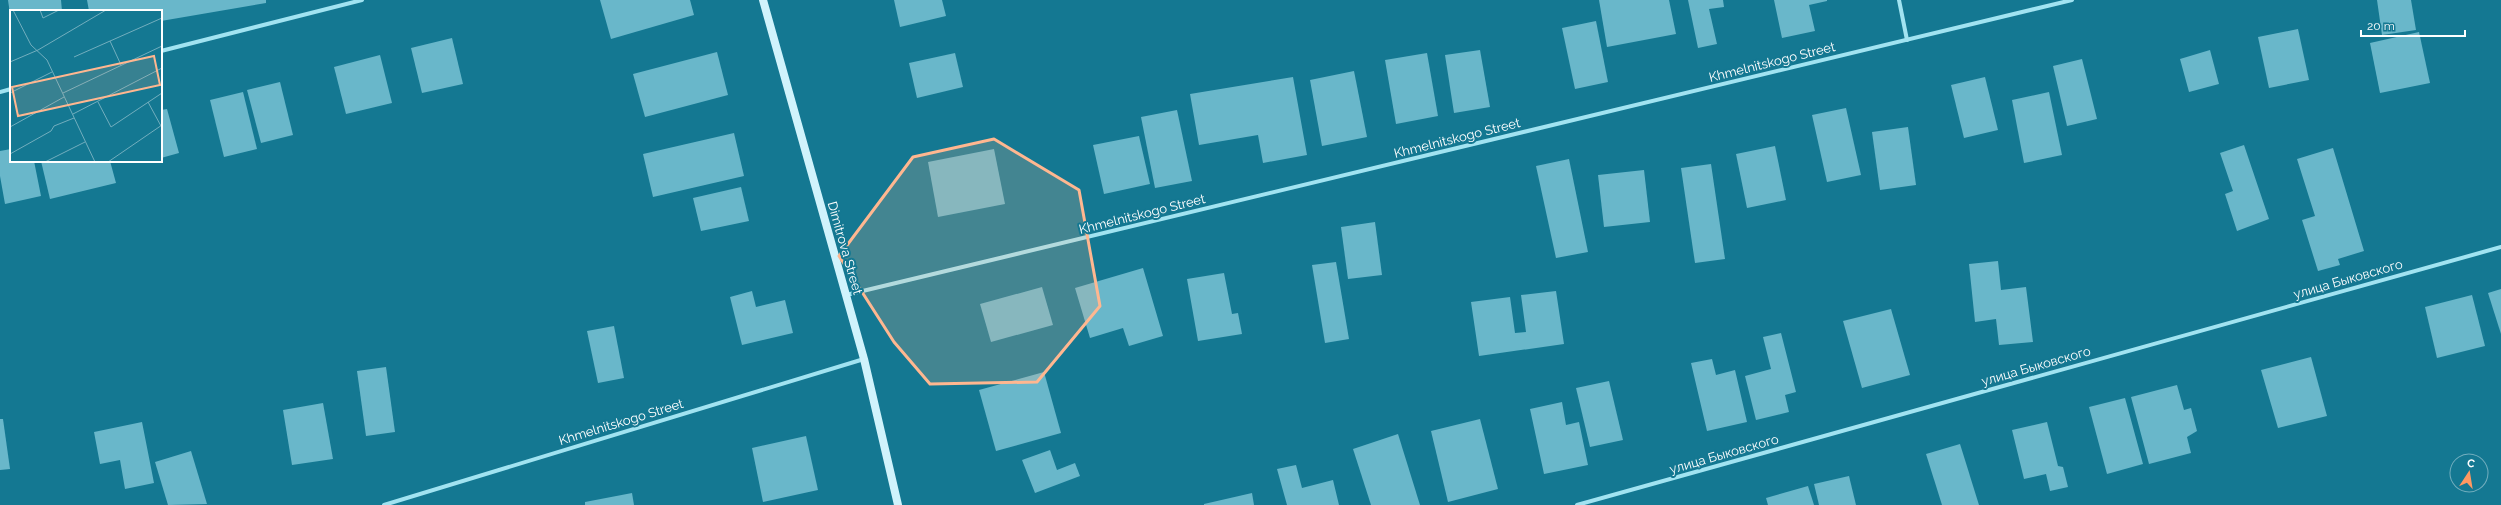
<svg xmlns="http://www.w3.org/2000/svg" width="2501" height="505" font-family="Raleway,sans-serif">
<rect width="100%" height="100%" fill="#147892"/>
<!-- building -->
<g fill="#69b7ca">
<polygon points="8,0 61,0 62,11 11,11 10,14"/>
<polygon points="87,0 266,0 266,3 161,21 161,11 89,11"/>
<polygon points="600,0 690,0 694,15 611,39"/>
<polygon points="894,0 942,0 946,16 900,27"/>
<polygon points="1599,0 1669,0 1676,34 1607,47"/>
<polygon points="1688,0 1723,0 1724,7 1709,9 1717,44 1698,48"/>
<polygon points="1774,0 1827,0 1827,1 1809,5 1815,31 1782,38"/>
<polygon points="2377,0 2411,0 2416,30 2382,35"/>
<polygon points="1596,21 1608,82 1575,89 1562,28"/>
<polygon points="2298,29 2309,80 2269,88 2258,37"/>
<polygon points="2419,32 2430,83 2380,93 2370,43"/>
<polygon points="452,38 463,84 422,93 411,48"/>
<polygon points="1480,50 1490,107 1454,113 1445,55"/>
<polygon points="2210,50 2219,84 2189,92 2180,59"/>
<polygon points="717,52 728,95 645,117 633,74"/>
<polygon points="955,53 963,87 917,98 909,63"/>
<polygon points="1427,53 1438,116 1396,124 1385,60"/>
<polygon points="380,55 392,103 346,114 334,67"/>
<polygon points="2082,59 2097,119 2067,126 2053,66"/>
<polygon points="1354,71 1367,137 1322,146 1310,80"/>
<polygon points="1293,77 1307,155 1263,163 1258,135 1199,145 1190,94"/>
<polygon points="1985,77 1998,130 1964,138 1951,85"/>
<polygon points="280,82 293,135 261,143 247,90"/>
<polygon points="243,92 257,149 224,157 210,100"/>
<polygon points="2049,92 2062,155 2024,163 2012,100"/>
<polygon points="1846,108 1861,175 1827,182 1812,115"/>
<polygon points="167,109 179,153 161,158 161,110"/>
<polygon points="1177,110 1192,181 1155,188 1141,117"/>
<polygon points="1908,127 1916,185 1880,190 1872,132"/>
<polygon points="734,133 744,176 653,197 643,154"/>
<polygon points="1139,136 1150,184 1104,194 1093,145"/>
<polygon points="2244,145 2269,219 2237,231 2225,194 2233,191 2220,153"/>
<polygon points="1775,146 1786,200 1747,208 1736,154"/>
<polygon points="2333,148 2364,251 2338,259 2340,265 2318,271 2302,220 2315,216 2297,159"/>
<polygon points="11,149 11,161 34,161 41,196 5,204 0,176 0,151"/>
<polygon points="994,149 1005,204 938,217 928,162"/>
<polygon points="1569,159 1588,252 1556,258 1536,166"/>
<polygon points="41,161 110,161 116,183 50,199"/>
<polygon points="1711,164 1725,259 1695,263 1681,168"/>
<polygon points="1644,170 1650,222 1604,227 1598,175"/>
<polygon points="741,187 749,221 701,231 693,198"/>
<polygon points="1375,222 1382,275 1348,279 1341,227"/>
<polygon points="1998,261 2001,290 2026,287 2033,342 1999,345 1996,319 1975,322 1969,264"/>
<polygon points="1336,262 1349,339 1325,343 1312,265"/>
<polygon points="1143,268 1163,336 1129,346 1123,328 1090,338 1075,288"/>
<polygon points="1224,273 1232,314 1238,313 1242,334 1198,341 1187,279"/>
<polygon points="1042,287 1053,325 991,342 980,304"/>
<polygon points="2501,289 2501,334 2488,293"/>
<polygon points="752,291 756,307 785,300 793,333 742,345 730,297"/>
<polygon points="1556,291 1564,344 1479,356 1471,302 1510,297 1515,333 1526,332 1521,295"/>
<polygon points="2472,295 2485,346 2437,358 2425,307"/>
<polygon points="1891,309 1910,375 1862,388 1843,321"/>
<polygon points="614,326 624,378 598,383 587,331"/>
<polygon points="1781,333 1796,392 1785,395 1789,412 1756,420 1745,376 1771,369 1763,337"/>
<polygon points="2311,357 2327,416 2278,428 2261,370"/>
<polygon points="1712,359 1716,375 1735,370 1747,422 1707,431 1691,363"/>
<polygon points="386,367 395,432 366,436 357,371"/>
<polygon points="1044,372 1061,433 996,451 979,390"/>
<polygon points="1609,381 1623,440 1590,447 1576,388"/>
<polygon points="2177,385 2184,410 2191,408 2197,431 2187,437 2191,453 2149,464 2131,397"/>
<polygon points="2125,398 2143,464 2107,474 2089,407"/>
<polygon points="1562,402 1566,425 1579,422 1588,465 1544,474 1530,409"/>
<polygon points="323,403 333,459 292,465 283,410"/>
<polygon points="0,419 3,419 10,469 0,470"/>
<polygon points="1480,419 1498,489 1448,502 1431,431"/>
<polygon points="142,422 154,483 125,489 120,460 100,464 94,432"/>
<polygon points="2047,422 2058,466 2063,467 2068,487 2050,491 2046,474 2024,479 2012,430"/>
<polygon points="1398,434 1420,505 1371,505 1353,449"/>
<polygon points="806,436 818,490 763,502 752,448"/>
<polygon points="1960,444 1979,505 1942,505 1926,454"/>
<polygon points="1050,450 1057,470 1075,463 1080,476 1035,493 1022,460"/>
<polygon points="191,451 207,504 168,505 155,462"/>
<polygon points="1296,465 1302,488 1333,480 1339,505 1287,505 1277,469"/>
<polygon points="1849,476 1856,505 1819,505 1814,484"/>
<polygon points="1808,486 1814,505 1768,505 1766,498"/>
<polygon points="632,493 634,505 585,505 585,502"/>
<polygon points="1252,493 1254,505 1204,505 1204,504"/>
</g>
<g fill="none" stroke-linecap="round" stroke-linejoin="round">
<!-- minor -->
<g stroke="#a1e3f1" stroke-width="4">
<polyline points="1899,0 1907,40"/>
<polyline points="161,51 362,0"/>
<polyline points="0,92 11,89"/>
<polyline points="846,295 2072,0"/>
<polyline points="384,505 864,359"/>
<polyline points="1577,505 2501,247"/>
</g>
<!-- secondary -->
<polyline stroke="#d0f3fc" stroke-width="8" points="763,0 864,359 898,505"/>
</g>
<!-- marked area -->
<path fill="#ffb790" fill-opacity="0.2" stroke="#ffb790" stroke-width="3" stroke-linejoin="round" d="M994 139 1079 190 1100 306 1037 382 930 384 894 342 839 256 913 157Z"/>
<g text-anchor="middle" dominant-baseline="central" stroke-width="4" stroke-linejoin="round" paint-order="stroke">
<!-- street labels -->
<g font-size="13" fill="#fff" stroke="#147892">
<text transform="translate(1772 62) rotate(-14)">Khmelnitskogo Street</text>
<text transform="translate(1457 138) rotate(-14)">Khmelnitskogo Street</text>
<text transform="translate(1142 214) rotate(-14)">Khmelnitskogo Street</text>
<text transform="translate(845 248) rotate(74)">Dimitrova Street</text>
<text transform="translate(2348 279) rotate(-16)">улица Быковского</text>
<text transform="translate(2036 366) rotate(-16)">улица Быковского</text>
<text transform="translate(621 422) rotate(-17)">Khmelnitskogo Street</text>
<text transform="translate(1724 454) rotate(-16)">улица Быковского</text>
</g>
</g>
<!-- overview -->
<g transform="translate(10 10)">
<rect width="152" height="152" fill="#147892"/>
<path fill="none" stroke="#72aebe" stroke-width="1" d="M3 0 21 35 37 50 85 152M30 0 33 8 49 0M100 31 111 55M64 47 152 8M0 52 28 40 96 0M0 83 42 62M53 83 152 36M88 92 101 117 152 83M138 92 151 116M63 104 152 58M0 117 54 87M0 144 41 121 44 116 64 108M35 152 75 132M98 152 152 115"/>
<path fill="#ffb790" fill-opacity="0.15" stroke="#ffb790" stroke-width="2" d="M144 46 150 75 8 106 2 77Z"/>
<rect width="152" height="152" fill="none" stroke="#fff" stroke-width="2"/>
</g>
<!-- north arrow -->
<g transform="translate(2469 473) rotate(12)"><circle r="19" fill="#147892" stroke="#72aebe"/>
<path d="M0-3L7 15L0 10L-7 15Z" fill="#ff9861"/>
<text y="-6" font-size="11" font-weight="bold" text-anchor="middle" fill="#ffffff">С</text>
</g>
<!-- scale -->
<path d="M2361 30v6h104v-6" fill="none" stroke="#ffffff" stroke-width="2"/>
<text x="2367" y="30" font-size="12" fill="#ffffff" stroke="#147892" stroke-width="3" paint-order="stroke">20 m</text>
</svg>
